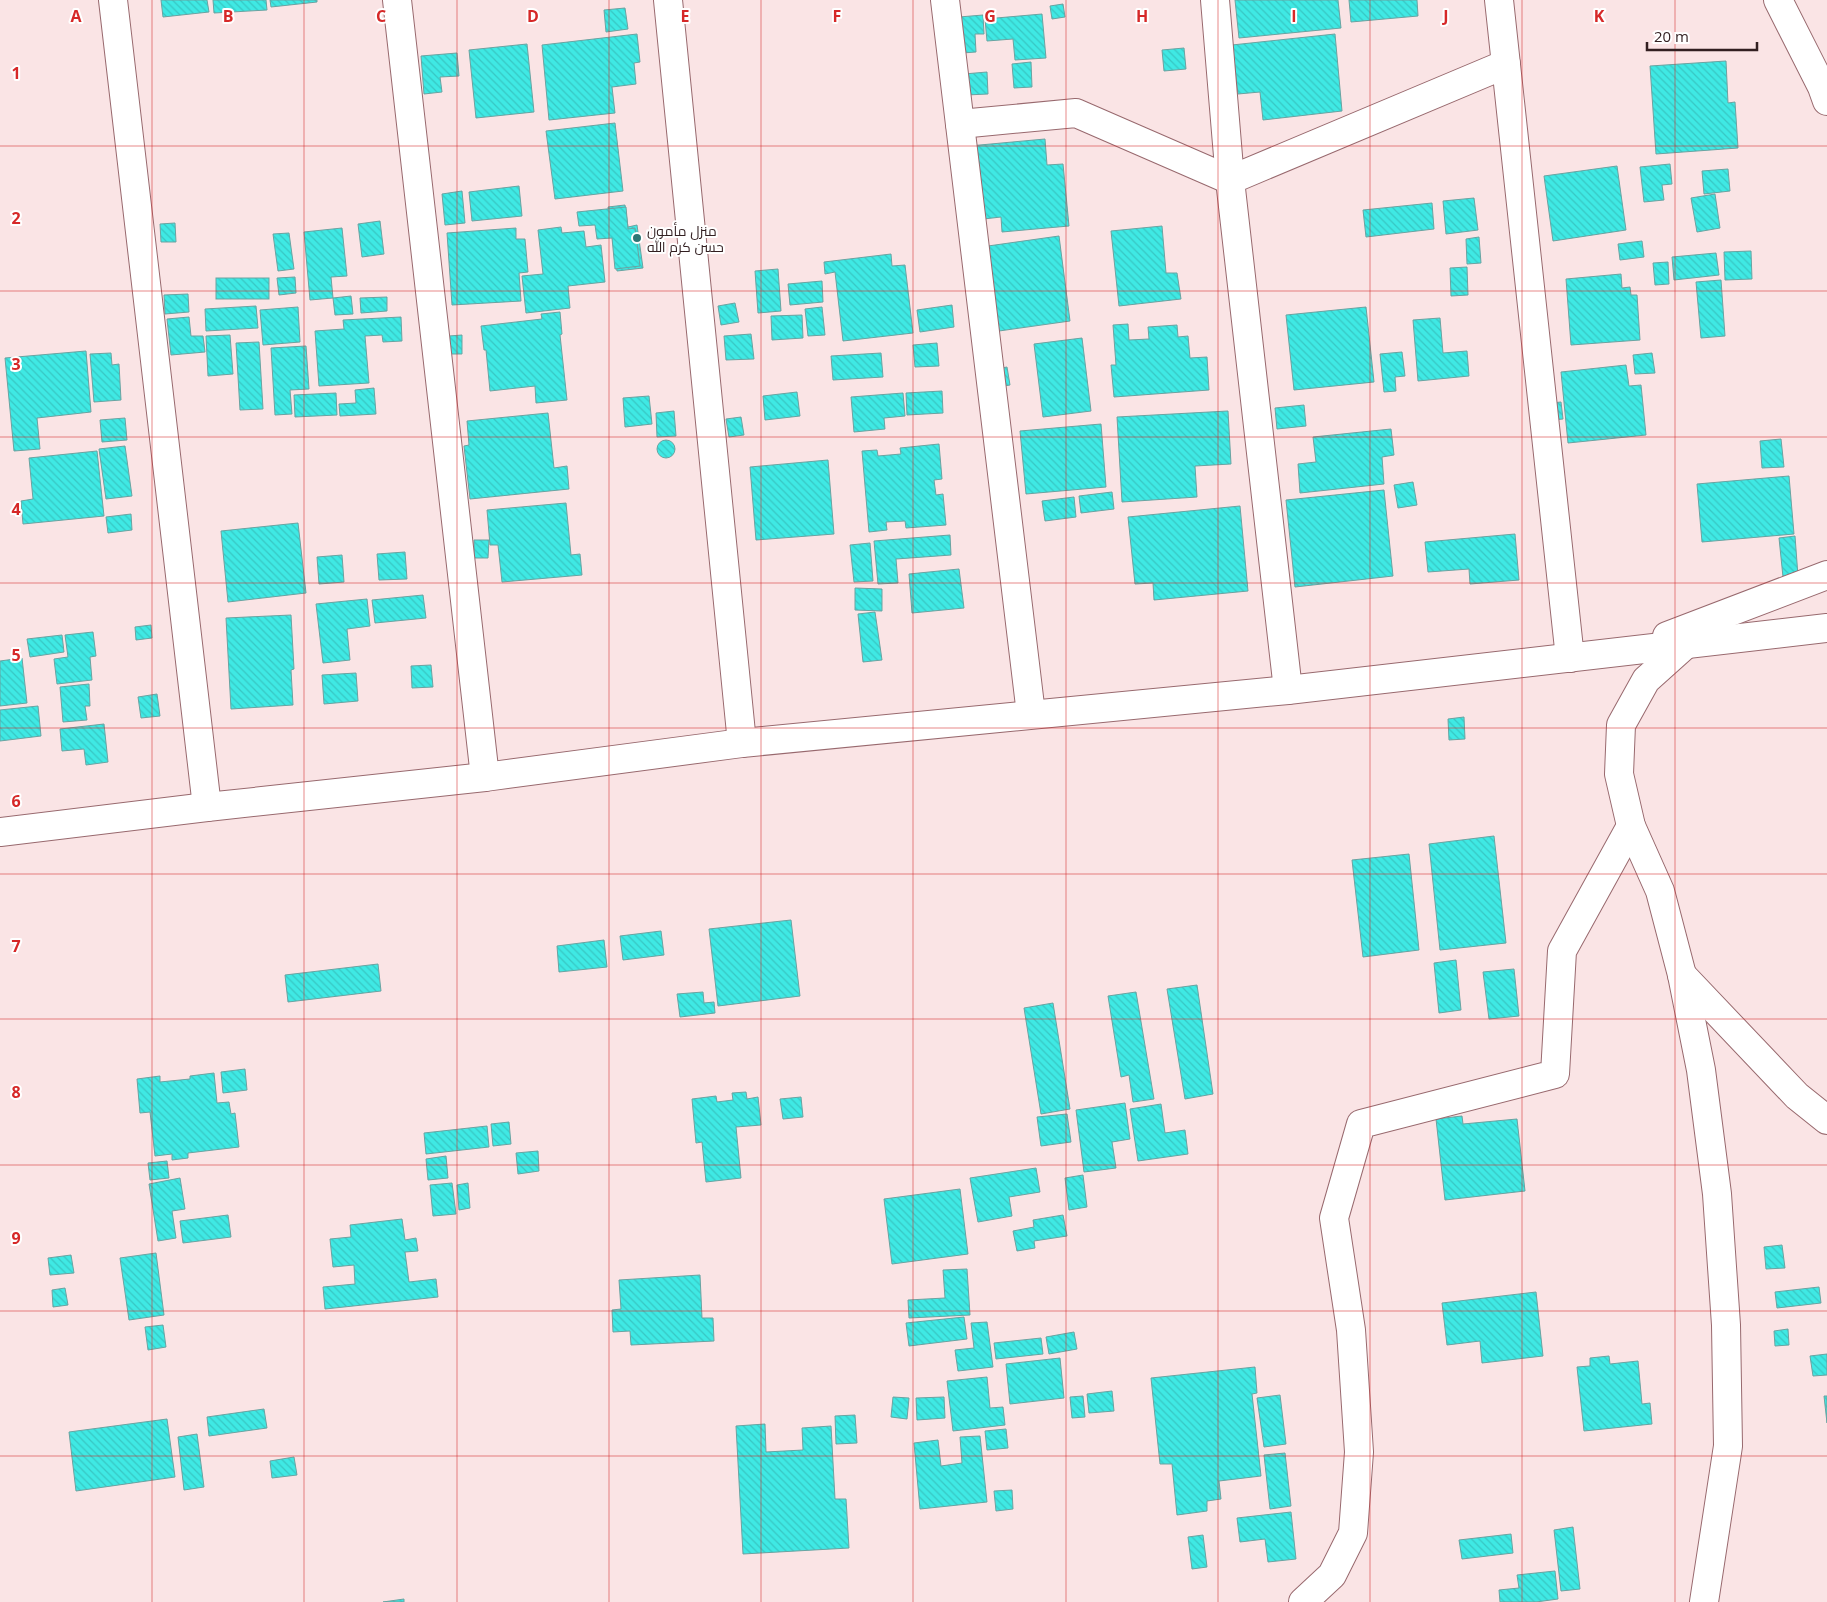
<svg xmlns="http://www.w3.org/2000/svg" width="1827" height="1602" font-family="'Open Sans',Cairo,sans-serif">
<defs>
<pattern id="building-back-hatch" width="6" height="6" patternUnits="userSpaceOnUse" patternTransform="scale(1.25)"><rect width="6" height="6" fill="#3fe9e4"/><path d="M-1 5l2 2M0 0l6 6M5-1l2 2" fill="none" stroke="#38c7c3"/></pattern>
</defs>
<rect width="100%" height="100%" fill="#fae4e5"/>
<!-- building -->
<g fill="url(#building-back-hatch)" stroke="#6aa3a1">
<polygon points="161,0 207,0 209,12 163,17"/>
<polygon points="213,0 266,0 267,10 214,13"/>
<polygon points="270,0 317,0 317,2 271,7"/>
<polygon points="1235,0 1338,0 1341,28 1239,38"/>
<polygon points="1349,0 1417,0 1418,16 1351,22"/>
<polygon points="1063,4 1065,17 1052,19 1050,6"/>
<polygon points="625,8 628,29 606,32 604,10"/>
<polygon points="1042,14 1046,58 1015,60 1013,39 987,41 985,19"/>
<polygon points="983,15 984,34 975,34 976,52 962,53 959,17"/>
<polygon points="637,34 640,62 634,63 636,84 612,87 615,113 549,120 542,45"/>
<polygon points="1335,34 1342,111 1263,120 1260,92 1238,94 1232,45"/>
<polygon points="527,44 534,112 476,118 469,50"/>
<polygon points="1184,48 1186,69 1164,71 1162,50"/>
<polygon points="457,53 459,76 440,77 442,92 424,94 421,56"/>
<polygon points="1726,61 1728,103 1735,102 1738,148 1656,154 1650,66"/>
<polygon points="1031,62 1032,87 1014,88 1012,64"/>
<polygon points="987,72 988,94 966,95 964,74"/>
<polygon points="615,123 623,191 555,199 546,131"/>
<polygon points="1045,139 1047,165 1063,164 1069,226 1002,232 1001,217 975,220 969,146"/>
<polygon points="1670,164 1672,184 1662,185 1664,200 1644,202 1640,167"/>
<polygon points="1617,166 1626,230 1553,241 1544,176"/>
<polygon points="1728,169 1730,191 1704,194 1702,171"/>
<polygon points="519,186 522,216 472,221 469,192"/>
<polygon points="462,191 465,223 445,225 442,194"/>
<polygon points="1715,194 1720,228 1697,232 1691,198"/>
<polygon points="1474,198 1478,230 1446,234 1443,201"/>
<polygon points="1432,203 1434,229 1366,237 1363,210"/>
<polygon points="625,205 628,227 637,225 643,268 617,271 608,207"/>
<polygon points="626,207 628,229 635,228 640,266 615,269 612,238 597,239 595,225 579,226 577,212"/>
<polygon points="380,221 384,254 362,257 358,224"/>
<polygon points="175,223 176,242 161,242 160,224"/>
<polygon points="1162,226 1166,273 1177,273 1181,299 1119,306 1111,231"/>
<polygon points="561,227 562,233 584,231 586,247 601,245 605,282 568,286 570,308 526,313 522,276 543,274 538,230"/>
<polygon points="342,228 347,276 331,277 333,298 310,300 304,232"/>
<polygon points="516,228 516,239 525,239 528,272 519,273 521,301 452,305 447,233"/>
<polygon points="289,233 294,269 278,271 273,234"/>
<polygon points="1059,236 1070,321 999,331 988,246"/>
<polygon points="1479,237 1481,263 1467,264 1466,239"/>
<polygon points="1642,241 1644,257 1620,260 1618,244"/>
<polygon points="1751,251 1752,279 1725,280 1724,252"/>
<polygon points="1716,253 1719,275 1674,280 1672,257"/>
<polygon points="891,254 892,266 905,265 913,333 843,341 835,272 825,274 824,262"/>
<polygon points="1668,262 1669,284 1655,285 1653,263"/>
<polygon points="1467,267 1468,295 1451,296 1450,268"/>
<polygon points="778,269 781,311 758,313 755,271"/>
<polygon points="1621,274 1622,288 1630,287 1631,295 1637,295 1640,340 1571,345 1566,279"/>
<polygon points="295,277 296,293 279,295 277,278"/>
<rect x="216" y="278" width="53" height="21"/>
<polygon points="1721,280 1725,336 1701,338 1696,282"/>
<polygon points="822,281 823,302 790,305 788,284"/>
<polygon points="188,294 189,312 165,314 164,295"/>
<polygon points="351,296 353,314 335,315 333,298"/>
<polygon points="387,297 387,311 361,313 360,298"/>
<polygon points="735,303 739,322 721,325 718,306"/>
<polygon points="952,305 954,327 920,332 917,310"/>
<polygon points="256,306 258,328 206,331 205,309"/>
<polygon points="298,307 300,342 263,345 260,310"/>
<polygon points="822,307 825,335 808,336 805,309"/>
<polygon points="1366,307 1374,382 1294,390 1286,315"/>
<polygon points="560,312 562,334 560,335 567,400 536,403 535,386 490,391 486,350 484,350 481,326 542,319 541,314"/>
<polygon points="802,315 803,338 772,340 771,316"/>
<polygon points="189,317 191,336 203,336 205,352 171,355 167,319"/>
<polygon points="401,317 402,341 383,342 382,335 365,336 369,383 319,386 315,331 344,329 343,320"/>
<polygon points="1440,318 1443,353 1467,351 1469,376 1418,381 1413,320"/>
<polygon points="1128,324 1129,340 1149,339 1148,327 1177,325 1178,337 1188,336 1190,358 1207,357 1209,390 1114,397 1111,365 1116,365 1113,325"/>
<polygon points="751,334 754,359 726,360 724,336"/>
<polygon points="230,335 233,374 208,376 206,336"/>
<polygon points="462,335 462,354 450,354 449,336"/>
<polygon points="1082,338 1091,411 1043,417 1034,344"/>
<polygon points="259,342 263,409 240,410 236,343"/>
<polygon points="937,343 939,366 915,367 913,345"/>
<polygon points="306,346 309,389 290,390 292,414 275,415 271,348"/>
<polygon points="86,351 91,412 37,418 40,449 14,451 5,358"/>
<polygon points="1402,352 1405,376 1395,377 1396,391 1384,392 1380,354"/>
<polygon points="111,353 112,365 119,364 121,400 94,402 90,354"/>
<polygon points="881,353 883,377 833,380 831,356"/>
<polygon points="1652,353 1655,373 1635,374 1633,355"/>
<polygon points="1626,365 1629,386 1641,385 1646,435 1568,443 1561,372"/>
<polygon points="1007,367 1010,385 998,387 996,369"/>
<polygon points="374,388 376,414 340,416 339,404 356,403 355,390"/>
<polygon points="942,391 943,413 907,415 906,393"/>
<polygon points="797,392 800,416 765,420 763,396"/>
<polygon points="336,393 337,415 295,417 294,395"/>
<polygon points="903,393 905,416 884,418 885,429 854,432 851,397"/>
<polygon points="649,396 652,424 625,427 623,398"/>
<polygon points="1561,402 1563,419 1552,420 1551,403"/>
<polygon points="1304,405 1306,426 1277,429 1275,408"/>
<polygon points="674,411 676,436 657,437 656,413"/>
<polygon points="1228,411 1231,464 1195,466 1197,497 1122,502 1117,417"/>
<polygon points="548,413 554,468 567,466 569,489 470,499 464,446 469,445 467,421"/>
<polygon points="741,417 744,435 729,437 726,419"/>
<polygon points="125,418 127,440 102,442 100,420"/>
<polygon points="1101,424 1106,487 1026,494 1020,431"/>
<polygon points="1391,429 1394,455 1382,457 1384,484 1300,493 1298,464 1316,462 1313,437"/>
<polygon points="1781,439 1784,467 1762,468 1760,441"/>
<circle cx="666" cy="449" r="9"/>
<polygon points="939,444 942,479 934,480 936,495 943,494 946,525 906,528 905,521 886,522 887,530 869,532 862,451 877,450 878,456 901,454 900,448"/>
<polygon points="125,446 132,496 106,499 99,449"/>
<polygon points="97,451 104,516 23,524 21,501 33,499 29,458"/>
<polygon points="828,460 834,534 756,540 750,467"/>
<polygon points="1789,476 1794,534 1702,542 1697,484"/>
<polygon points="1413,482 1417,505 1398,508 1394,485"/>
<polygon points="1384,490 1393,576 1295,587 1286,500"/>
<polygon points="1112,492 1114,509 1081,513 1079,496"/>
<polygon points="1074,497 1076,517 1045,521 1042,501"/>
<polygon points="566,503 571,555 580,554 582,575 502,582 498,545 490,545 487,510"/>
<polygon points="1240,506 1248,591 1154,600 1153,583 1135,584 1128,517"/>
<polygon points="131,514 132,530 108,533 106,517"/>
<polygon points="298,523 306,593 228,602 221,531"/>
<polygon points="1515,534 1519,580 1470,584 1469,569 1428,572 1425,542"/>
<polygon points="950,535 951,555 896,559 898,583 878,584 874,541"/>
<polygon points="1795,536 1798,576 1783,577 1779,538"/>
<polygon points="474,540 489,540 488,558 474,558"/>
<polygon points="870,543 873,581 854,582 850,545"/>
<polygon points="405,552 407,579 379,580 377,554"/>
<polygon points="342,555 344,582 319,584 317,557"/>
<polygon points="959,569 964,608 912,613 909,574"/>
<polygon points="855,588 882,589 882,611 855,610"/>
<polygon points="423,595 426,618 375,623 372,600"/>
<polygon points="367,599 370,626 347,629 350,660 323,663 316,604"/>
<polygon points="875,612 882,660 863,662 858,614"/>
<polygon points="291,615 294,669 291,670 293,705 231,709 226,618"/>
<polygon points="151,625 152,638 136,640 135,627"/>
<polygon points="93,632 96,656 90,657 92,680 57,684 54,659 68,657 65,635"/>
<polygon points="62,635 64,652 30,657 27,639"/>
<polygon points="22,658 27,703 0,706 0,661"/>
<polygon points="431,665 433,687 412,688 411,666"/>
<polygon points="356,673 358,701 324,704 322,675"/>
<polygon points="89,684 90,706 85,706 87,720 63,722 60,687"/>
<polygon points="157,694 160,716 141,718 138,697"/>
<polygon points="38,706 41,736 0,741 0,710"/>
<polygon points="1464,717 1465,739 1449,740 1448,719"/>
<polygon points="104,724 108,762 86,765 84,749 62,751 60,729"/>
<polygon points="1494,836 1506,943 1440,950 1429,844"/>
<polygon points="1409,854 1419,950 1363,957 1352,860"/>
<polygon points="791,920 800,996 718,1006 709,929"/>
<polygon points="661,931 664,955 623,960 620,936"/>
<polygon points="604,940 607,967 559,972 557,946"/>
<polygon points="1456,960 1461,1010 1439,1013 1434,963"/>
<polygon points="378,964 381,991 288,1002 285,975"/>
<polygon points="1514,969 1519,1016 1489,1019 1483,972"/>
<polygon points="1197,985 1213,1094 1185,1099 1167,989"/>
<polygon points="703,992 704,1003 714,1002 715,1013 680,1017 677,994"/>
<polygon points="1136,992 1154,1099 1133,1102 1129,1075 1121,1077 1108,996"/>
<polygon points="1053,1003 1070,1109 1041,1114 1024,1008"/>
<polygon points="245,1069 247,1090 223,1093 221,1072"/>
<polygon points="214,1073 217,1103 229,1102 231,1114 235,1113 239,1147 188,1153 188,1158 172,1160 172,1154 155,1156 150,1112 140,1113 137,1079 160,1076 160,1082 190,1079 190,1076"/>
<polygon points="746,1092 747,1099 758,1097 761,1125 736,1127 741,1178 706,1182 702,1142 696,1143 692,1099 716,1096 717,1102 733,1100 732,1093"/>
<polygon points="801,1097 803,1117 783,1119 780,1099"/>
<polygon points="1125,1103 1130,1139 1112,1142 1116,1168 1084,1172 1076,1110"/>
<polygon points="1161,1104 1165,1133 1185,1130 1188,1154 1138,1161 1130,1109"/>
<polygon points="1067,1114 1071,1142 1041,1146 1037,1117"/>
<polygon points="1462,1116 1463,1124 1517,1119 1525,1191 1445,1200 1436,1119"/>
<polygon points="509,1122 511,1144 493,1146 491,1124"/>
<polygon points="487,1126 489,1147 426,1154 424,1133"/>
<polygon points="538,1151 539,1171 518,1174 516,1153"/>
<polygon points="446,1156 448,1178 428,1180 426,1159"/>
<polygon points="167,1161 169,1178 150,1180 148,1163"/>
<polygon points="1036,1168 1040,1192 1009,1197 1012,1216 978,1222 970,1178"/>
<polygon points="1083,1175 1087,1207 1069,1210 1065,1178"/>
<polygon points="180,1178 185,1209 172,1211 176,1238 158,1241 149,1184"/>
<polygon points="452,1183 456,1214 433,1216 430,1185"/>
<polygon points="468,1183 470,1208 459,1210 457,1185"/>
<polygon points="960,1189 968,1254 892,1264 884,1199"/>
<polygon points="228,1215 231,1237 183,1243 180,1221"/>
<polygon points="1063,1215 1067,1236 1034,1241 1035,1248 1017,1251 1013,1231 1034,1227 1033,1220"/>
<polygon points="402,1219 405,1240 416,1238 418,1251 405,1252 409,1282 436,1279 438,1297 325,1309 323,1287 355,1284 354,1265 333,1267 330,1239 351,1237 350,1225"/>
<polygon points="1782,1245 1785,1268 1766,1269 1764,1247"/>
<polygon points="156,1253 164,1315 129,1320 120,1258"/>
<polygon points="71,1255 74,1273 50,1275 48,1258"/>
<polygon points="967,1269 970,1315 909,1318 908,1300 945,1298 943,1270"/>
<polygon points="700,1275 702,1318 713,1318 714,1341 631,1345 630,1331 613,1332 612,1310 621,1309 619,1280"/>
<polygon points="1819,1287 1821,1303 1777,1308 1775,1292"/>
<polygon points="65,1288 68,1305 53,1307 52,1290"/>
<polygon points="1536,1292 1543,1356 1482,1363 1480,1341 1447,1345 1442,1303"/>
<polygon points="964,1317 967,1339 909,1346 906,1323"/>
<polygon points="987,1322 993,1367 958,1371 955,1350 974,1348 971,1323"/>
<polygon points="163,1325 166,1347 148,1350 145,1327"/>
<polygon points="1788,1329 1789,1345 1775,1346 1774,1331"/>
<polygon points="1074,1332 1077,1349 1049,1354 1046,1337"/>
<polygon points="1041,1338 1043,1354 996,1359 994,1343"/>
<polygon points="1827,1354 1827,1375 1813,1376 1810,1356"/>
<polygon points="1609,1356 1610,1364 1638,1361 1642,1404 1650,1403 1652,1424 1584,1431 1577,1367 1590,1366 1590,1358"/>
<polygon points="1060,1358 1064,1398 1010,1404 1006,1364"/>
<polygon points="1255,1367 1257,1393 1252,1394 1261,1476 1219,1481 1221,1499 1207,1501 1207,1511 1177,1515 1172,1464 1160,1464 1151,1378"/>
<polygon points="987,1377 990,1408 1003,1407 1005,1425 953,1431 947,1381"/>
<polygon points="1112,1391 1114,1411 1089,1413 1087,1394"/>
<polygon points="1280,1395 1286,1444 1264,1447 1257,1398"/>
<polygon points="1083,1396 1085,1417 1072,1418 1070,1397"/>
<polygon points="1824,1396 1827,1396 1827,1423"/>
<polygon points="893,1397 909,1398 907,1419 891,1417"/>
<polygon points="944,1397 945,1418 917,1420 916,1398"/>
<polygon points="264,1409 267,1428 209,1436 207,1417"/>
<polygon points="855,1415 857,1443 836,1444 835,1416"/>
<polygon points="167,1419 175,1477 76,1491 69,1432"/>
<polygon points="765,1424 766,1452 803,1450 802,1428 831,1426 835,1499 846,1499 849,1548 743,1554 736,1426"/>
<polygon points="1006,1429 1008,1448 987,1450 985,1431"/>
<polygon points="197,1434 204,1487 184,1490 178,1437"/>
<polygon points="980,1436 987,1502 920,1509 914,1443 938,1440 941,1466 962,1463 960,1437"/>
<polygon points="1285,1453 1291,1506 1270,1509 1264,1455"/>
<polygon points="294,1457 297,1475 272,1478 270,1461"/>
<polygon points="1012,1490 1013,1509 996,1511 994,1491"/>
<polygon points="1291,1512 1296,1559 1268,1562 1265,1539 1240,1542 1237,1518"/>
<polygon points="1573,1527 1580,1589 1561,1591 1554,1530"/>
<polygon points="1511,1534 1513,1553 1462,1559 1459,1540"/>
<polygon points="1203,1535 1207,1567 1192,1569 1188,1537"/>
<polygon points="1555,1571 1558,1599 1536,1602 1500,1602 1499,1590 1519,1588 1517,1575"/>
<polygon points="404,1599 404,1602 383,1602"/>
</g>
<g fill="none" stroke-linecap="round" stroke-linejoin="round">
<defs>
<g id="minor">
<polyline points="113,0 207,807"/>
<polyline points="397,0 485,777"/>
<polyline points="668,0 742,743"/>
<polyline points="945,0 1031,714"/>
<polyline points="1215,0 1230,180 1288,690"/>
<polyline points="1499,0 1570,658"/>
<polyline points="1778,0 1822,87 1827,101"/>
<polyline points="960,124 1076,113 1230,180 1506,64"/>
<polyline points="1667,636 1827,575"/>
<polyline points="1685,645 1646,680 1621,725 1619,774 1631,826 1660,891 1682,975 1701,1070 1717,1194 1726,1325 1728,1446 1704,1602"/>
<polyline points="0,832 207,807 485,777 742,743 1288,690 1827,628"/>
<polyline points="1682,975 1797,1096 1827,1120"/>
<polyline points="1303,1602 1332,1575 1353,1533 1359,1452 1351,1330 1334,1218 1361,1124 1555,1074 1562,951 1631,826"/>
</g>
</defs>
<!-- minor casing -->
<use href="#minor" stroke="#98696e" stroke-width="30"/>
<!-- minor -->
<use href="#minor" stroke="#fff" stroke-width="28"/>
</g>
<!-- grid -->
<path fill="none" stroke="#d62828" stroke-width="1" stroke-opacity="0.55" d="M152 0V1602M304 0V1602M457 0V1602M609 0V1602M761 0V1602M913 0V1602M1066 0V1602M1218 0V1602M1370 0V1602M1522 0V1602M1675 0V1602M0 146H1827M0 291H1827M0 437H1827M0 583H1827M0 728H1827M0 874H1827M0 1019H1827M0 1165H1827M0 1311H1827M0 1456H1827"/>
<!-- markers -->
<circle fill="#2d7674" stroke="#fff" stroke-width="2" cx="637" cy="238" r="5"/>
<g text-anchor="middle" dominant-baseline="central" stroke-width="4" stroke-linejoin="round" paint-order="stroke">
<!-- poi labels -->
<g font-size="14" fill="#321f21" stroke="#fff" text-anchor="start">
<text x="647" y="230">منزل مأمون<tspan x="647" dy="16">حسن كرم الله</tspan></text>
</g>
</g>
<g font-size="16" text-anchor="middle" font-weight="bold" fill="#d62828" stroke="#fff" stroke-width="4" stroke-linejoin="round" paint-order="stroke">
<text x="76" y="22">A</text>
<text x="228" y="22">B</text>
<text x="381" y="22">C</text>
<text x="533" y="22">D</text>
<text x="685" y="22">E</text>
<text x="837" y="22">F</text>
<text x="990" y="22">G</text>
<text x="1142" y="22">H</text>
<text x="1294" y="22">I</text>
<text x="1446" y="22">J</text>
<text x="1599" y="22">K</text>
<text x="16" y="79">1</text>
<text x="16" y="224">2</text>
<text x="16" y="370">3</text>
<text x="16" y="515">4</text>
<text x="16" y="661">5</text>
<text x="16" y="807">6</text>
<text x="16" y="952">7</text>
<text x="16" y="1098">8</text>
<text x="16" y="1244">9</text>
</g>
<!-- scale -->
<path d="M1647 42v8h110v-8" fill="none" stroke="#321f21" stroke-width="2.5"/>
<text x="1654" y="42" font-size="15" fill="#321f21" stroke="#ffffff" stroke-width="4" paint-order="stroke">20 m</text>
</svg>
